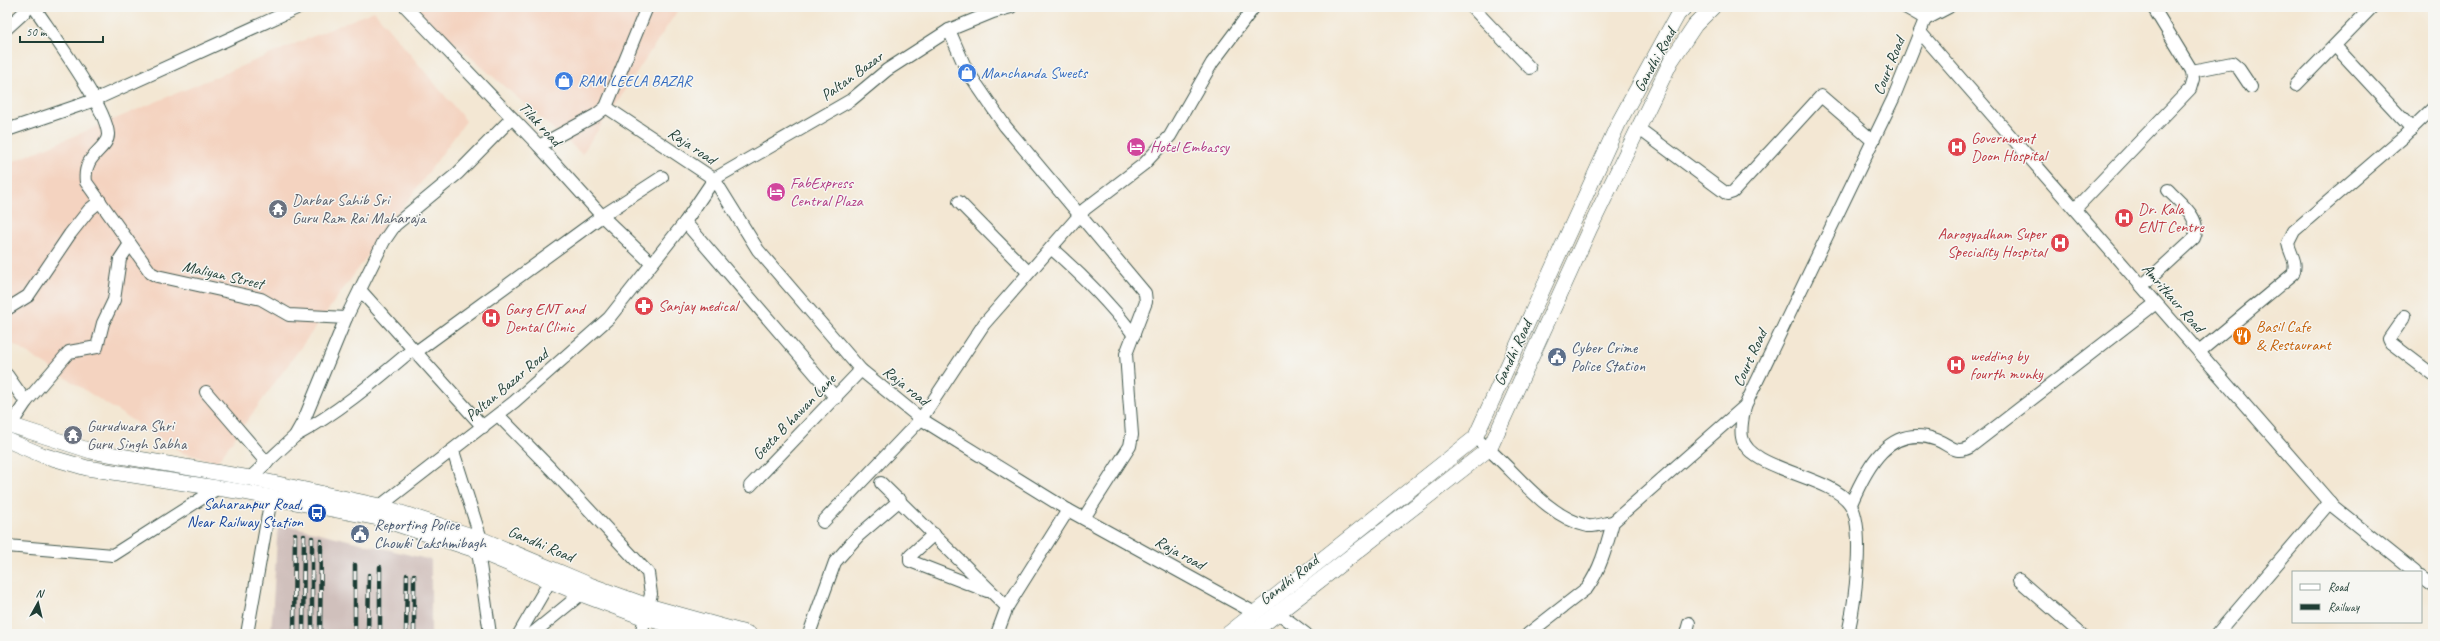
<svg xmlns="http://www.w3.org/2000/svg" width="2440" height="641" font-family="Caveat,sans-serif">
<rect width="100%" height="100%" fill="#f6f6f2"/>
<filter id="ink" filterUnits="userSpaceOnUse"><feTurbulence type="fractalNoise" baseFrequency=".025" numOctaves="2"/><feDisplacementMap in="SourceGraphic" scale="8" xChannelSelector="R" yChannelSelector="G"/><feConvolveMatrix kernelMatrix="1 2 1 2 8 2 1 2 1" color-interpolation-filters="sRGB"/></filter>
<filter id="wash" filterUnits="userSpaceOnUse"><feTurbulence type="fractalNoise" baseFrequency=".012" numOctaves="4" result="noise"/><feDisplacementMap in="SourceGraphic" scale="16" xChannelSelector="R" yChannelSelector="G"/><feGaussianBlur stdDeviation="0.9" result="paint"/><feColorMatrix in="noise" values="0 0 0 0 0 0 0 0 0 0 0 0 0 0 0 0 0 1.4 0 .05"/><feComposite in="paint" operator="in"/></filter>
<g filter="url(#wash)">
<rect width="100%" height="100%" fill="#f3e7d3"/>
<!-- built -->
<g fill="#f4d3c0">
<polygon points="413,7 680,7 582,154"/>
<polygon points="374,11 466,121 217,462 183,453 7,340 7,164"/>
</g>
<!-- industrial -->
<polygon fill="#d0c0bc" points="278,523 431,560 431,634 271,634"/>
</g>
<g filter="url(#ink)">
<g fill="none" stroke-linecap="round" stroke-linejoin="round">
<defs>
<g id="minor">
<path d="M34 7C52 34 106 106 108 134 109 149 82 154 86 182L151 273 157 276 261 299 289 315 346 318 304 420 295 436 250 478"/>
<polyline points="406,7 539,146 602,216 651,263"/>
<polyline points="1472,7 1530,68"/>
<polyline points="1905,7 1926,19 1949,7"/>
<polyline points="7,28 30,7"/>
<polyline points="949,30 966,69 1005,126 1145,293 1146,302 1126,354 1132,435 1130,446 1084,518"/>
<polyline points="1920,32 2334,507 2415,572"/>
<polyline points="2335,46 2412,129"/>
<polyline points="2192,71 2232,63 2239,69 2251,87"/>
<polyline points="2296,85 2372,7"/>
<polyline points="606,107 714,179 758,250 861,370 921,419 1068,510 1253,612"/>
<polyline points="1638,128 1727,194 1733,192 1821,96 1873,141"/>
<polyline points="7,130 92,101 299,7"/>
<polyline points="539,146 596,115 606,107 647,7"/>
<polyline points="959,202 1028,272"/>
<polyline points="2075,209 2190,89 2193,79 2192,71 2153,7"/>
<polyline points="685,222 836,398"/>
<path d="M1051 248C1082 275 1109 302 1134 335"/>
<path d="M2142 286 2194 238C2203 219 2180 203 2168 190"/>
<polyline points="360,290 483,427"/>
<polyline points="7,309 28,296 70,234 89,210 100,201"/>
<polyline points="2405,316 2389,339 2391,343 2433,375"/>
<polyline points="346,318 384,241 395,225 458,173 512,118"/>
<polyline points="416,352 602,216 662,177"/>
<path d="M2199 352 2293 274C2298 261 2290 255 2288 243L2294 231 2404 136 2433 108"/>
<polyline points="7,375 26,402 10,426"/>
<polyline points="206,392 267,463"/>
<polyline points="26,402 69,352 97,347 103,323 114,300 120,259 130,244"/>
<path d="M1745 406C1743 416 1740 427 1742 437 1747 470 1831 475 1850 504 1866 527 1854 607 1848 634"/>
<polyline points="498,415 551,469 648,573 651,594 648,606"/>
<path d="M295 436C339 412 375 381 413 349"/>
<path d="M1475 438C1511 464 1544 517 1588 526 1595 527 1605 523 1613 522"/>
<polyline points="453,451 481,539"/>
<polyline points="881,483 1007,607"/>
<polyline points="750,486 861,370"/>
<path d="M1851 504C1866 469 1889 422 1937 440 1950 445 1955 455 1970 447L2156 303"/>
<polyline points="380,506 514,402 609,318 685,222 714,179 851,100 887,70 949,30 993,12 1011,7"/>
<polyline points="823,522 921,419 984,324 1085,209 1144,164 1170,136 1212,63 1254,7"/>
<polyline points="934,534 910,556 910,561 987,591"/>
<polyline points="7,546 113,555 218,488"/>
<polyline points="478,551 490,634"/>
<polyline points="2421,577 2433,586"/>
<polyline points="2019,580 2081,634"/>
<polyline points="1277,612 1306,634"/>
<polyline points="247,634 271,498"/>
<polyline points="519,634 554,574"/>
<polyline points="532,634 581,594"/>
<polyline points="641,634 645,618"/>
<polyline points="809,634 835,562 858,536 900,500"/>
<polyline points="997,634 1007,607 1068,510"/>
<path d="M1528 634 1587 588C1601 569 1607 544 1613 522L1745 406 1893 99 1930 7"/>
<polyline points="1686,634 1689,623"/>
<polyline points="2217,634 2330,502"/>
</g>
<g id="major">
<polyline points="7,424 91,451 250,478 380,506 481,539 590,585 648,606 749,634"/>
<polyline points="7,440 42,455 87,468 243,492 378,518 478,551 581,594 645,618 704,634"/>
<polyline points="1228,634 1475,438 1619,122 1678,14 1685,7"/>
<polyline points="1251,634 1490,448 1590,228 1671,61 1695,25 1713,7"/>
</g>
</defs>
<!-- minor casing -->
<use href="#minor" stroke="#3f564c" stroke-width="14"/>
<!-- major casing -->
<use href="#major" stroke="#3f564c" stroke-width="16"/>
<!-- minor -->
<use href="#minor" stroke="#fff" stroke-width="12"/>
<!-- major -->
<use href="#major" stroke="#fff" stroke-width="15"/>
<defs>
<g id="rail">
<polyline points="294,634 295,534"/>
<polyline points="303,634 304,536"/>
<polyline points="312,634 312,538"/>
<polyline points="320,634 321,541"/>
<polyline points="355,634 355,565"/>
<polyline points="368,634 369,575"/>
<polyline points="380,634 380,567"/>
<polyline points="406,634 407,575"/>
<polyline points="414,634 414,575"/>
</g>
</defs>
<!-- rail casing -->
<use href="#rail" stroke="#1f3d34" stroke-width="4.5"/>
<!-- rail -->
<use href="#rail" stroke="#f6f6f2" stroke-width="3" stroke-dasharray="9" stroke-linecap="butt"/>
</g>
</g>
<!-- icons -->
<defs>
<symbol id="shop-disc" viewBox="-11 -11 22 22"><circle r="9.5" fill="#3f7fe0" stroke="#f6f6f2"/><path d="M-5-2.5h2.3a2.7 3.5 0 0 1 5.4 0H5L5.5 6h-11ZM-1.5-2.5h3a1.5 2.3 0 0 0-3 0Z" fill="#fff"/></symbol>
<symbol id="hotel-disc" viewBox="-11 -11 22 22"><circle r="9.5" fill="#d1479c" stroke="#f6f6f2"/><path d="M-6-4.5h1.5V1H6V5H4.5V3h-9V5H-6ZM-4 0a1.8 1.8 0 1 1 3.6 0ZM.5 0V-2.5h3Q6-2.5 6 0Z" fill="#fff"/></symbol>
<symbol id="hospital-disc" viewBox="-11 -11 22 22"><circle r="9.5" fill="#e0444e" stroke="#f6f6f2"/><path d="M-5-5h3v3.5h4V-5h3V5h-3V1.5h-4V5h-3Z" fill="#fff"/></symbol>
<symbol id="temple-disc" viewBox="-11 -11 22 22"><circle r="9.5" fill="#6b7280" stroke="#f6f6f2"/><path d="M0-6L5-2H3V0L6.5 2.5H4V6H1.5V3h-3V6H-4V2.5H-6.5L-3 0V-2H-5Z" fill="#fff"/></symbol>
<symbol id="pharmacy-disc" viewBox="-11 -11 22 22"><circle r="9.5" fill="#e0444e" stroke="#f6f6f2"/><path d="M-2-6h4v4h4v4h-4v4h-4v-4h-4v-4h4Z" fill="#fff"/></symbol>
<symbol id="restaurant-disc" viewBox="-11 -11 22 22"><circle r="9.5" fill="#e8710a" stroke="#f6f6f2"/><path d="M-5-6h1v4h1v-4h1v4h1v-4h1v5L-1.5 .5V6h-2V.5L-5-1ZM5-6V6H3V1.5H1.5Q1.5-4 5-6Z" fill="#fff"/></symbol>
<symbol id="civic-disc" viewBox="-11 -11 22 22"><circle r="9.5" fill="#5c6f8a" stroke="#f6f6f2"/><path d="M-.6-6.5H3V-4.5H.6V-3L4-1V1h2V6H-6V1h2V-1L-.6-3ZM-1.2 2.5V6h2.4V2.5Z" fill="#fff"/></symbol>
<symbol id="bus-disc" viewBox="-11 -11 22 22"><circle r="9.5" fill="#1a4fb4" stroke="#f6f6f2"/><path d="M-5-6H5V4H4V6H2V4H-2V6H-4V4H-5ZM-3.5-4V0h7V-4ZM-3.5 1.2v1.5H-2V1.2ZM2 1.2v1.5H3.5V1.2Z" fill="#fff"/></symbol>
</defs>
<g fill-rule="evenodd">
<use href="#shop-disc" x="956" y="62" width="22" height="22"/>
<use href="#shop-disc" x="553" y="70" width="22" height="22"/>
<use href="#hotel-disc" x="1125" y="136" width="22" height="22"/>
<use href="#hospital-disc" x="1946" y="136" width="22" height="22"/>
<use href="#hotel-disc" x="765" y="181" width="22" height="22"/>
<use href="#temple-disc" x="267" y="198" width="22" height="22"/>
<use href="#hospital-disc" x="2113" y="207" width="22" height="22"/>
<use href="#hospital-disc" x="2049" y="232" width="22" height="22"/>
<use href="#pharmacy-disc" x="633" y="295" width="22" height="22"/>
<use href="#hospital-disc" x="480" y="307" width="22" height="22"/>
<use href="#restaurant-disc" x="2231" y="325" width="22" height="22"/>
<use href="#civic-disc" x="1546" y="346" width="22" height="22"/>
<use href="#hospital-disc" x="1945" y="354" width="22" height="22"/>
<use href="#temple-disc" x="62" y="424" width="22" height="22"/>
<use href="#bus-disc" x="306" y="502" width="22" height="22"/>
<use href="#civic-disc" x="349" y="523" width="22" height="22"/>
</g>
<g text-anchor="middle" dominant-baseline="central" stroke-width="3" stroke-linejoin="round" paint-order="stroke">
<!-- street labels -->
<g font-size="16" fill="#1f3d34" stroke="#f6f6f2">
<text transform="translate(1655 60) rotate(-61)">Gandhi Road</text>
<text transform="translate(1889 66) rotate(-68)">Court Road</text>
<text transform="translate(852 76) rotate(-36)">Paltan Bazar</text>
<text transform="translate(540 124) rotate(47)">Tilak road</text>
<text transform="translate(692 146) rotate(34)">Raja road</text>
<text transform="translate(223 275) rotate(13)">Maliyan Street</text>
<text transform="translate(2173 298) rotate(49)">Amritkaur Road</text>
<text transform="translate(1513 353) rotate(-65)">Gandhi Road</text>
<text transform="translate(1750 358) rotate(-65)">Court Road</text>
<text transform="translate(507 385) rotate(-40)">Paltan Bazar Road</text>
<text transform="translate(906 386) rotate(39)">Raja road</text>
<text transform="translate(794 417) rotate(-46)">Geeta B hawan Lane</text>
<text transform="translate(541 544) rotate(23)">Gandhi Road</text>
<text transform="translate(1180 553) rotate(29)">Raja road</text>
<text transform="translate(1289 580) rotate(-38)">Gandhi Road</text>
</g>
<!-- shop labels -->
<g font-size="16" fill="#366cbe" stroke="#f6f6f2" text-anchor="start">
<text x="981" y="73">Manchanda Sweets</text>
<text x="578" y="81">RAM LEELA BAZAR</text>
</g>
<!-- health labels -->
<g font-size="16" fill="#be3a42" stroke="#f6f6f2" text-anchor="start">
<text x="1971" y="138">Government<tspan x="1971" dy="18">Doon Hospital</tspan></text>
<text x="2138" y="209">Dr. Kala<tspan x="2138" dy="18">ENT Centre</tspan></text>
<text x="2046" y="234" text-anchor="end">Aarogyadham Super<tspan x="2046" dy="18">Speciality Hospital</tspan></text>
<text x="658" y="306">Sanjay medical</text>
<text x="505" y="309">Garg ENT and<tspan x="505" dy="18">Dental Clinic</tspan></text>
<text x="1970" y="356">wedding by<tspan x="1970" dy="18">fourth munky</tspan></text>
</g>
<!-- hotel labels -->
<g font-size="16" fill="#b23c85" stroke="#f6f6f2" text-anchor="start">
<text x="1150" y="147">Hotel Embassy</text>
<text x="790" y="183">FabExpress<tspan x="790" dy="18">Central Plaza</tspan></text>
</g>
<!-- worship labels -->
<g font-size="16" fill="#5b616d" stroke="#f6f6f2" text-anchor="start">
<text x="292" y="200">Darbar Sahib Sri<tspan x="292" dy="18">Guru Ram Rai Maharaja</tspan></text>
<text x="87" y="426">Gurudwara Shri<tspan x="87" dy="18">Guru Singh Sabha</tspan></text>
</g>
<!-- food labels -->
<g font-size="16" fill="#c56008" stroke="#f6f6f2" text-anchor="start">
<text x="2256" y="327">Basil Cafe<tspan x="2256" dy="18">&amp; Restaurant</tspan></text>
</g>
<!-- service labels -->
<g font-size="16" fill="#4e5e75" stroke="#f6f6f2" text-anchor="start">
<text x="1571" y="348">Cyber Crime<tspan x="1571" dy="18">Police Station</tspan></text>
<text x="374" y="525">Reporting Police<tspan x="374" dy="18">Chowki Lakshmibagh</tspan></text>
</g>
<!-- transit labels -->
<g font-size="16" fill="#164399" stroke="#f6f6f2" text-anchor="end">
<text x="303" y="504">Saharanpur Road,<tspan x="303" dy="18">Near Railway Station</tspan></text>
</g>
</g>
<!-- margin -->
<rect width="2440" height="641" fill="none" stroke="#f6f6f2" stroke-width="24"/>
<!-- legend -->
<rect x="2292" y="571" width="130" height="52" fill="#f6f6f2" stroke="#a0aca6"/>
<rect x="2300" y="584" width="20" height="6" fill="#ffffff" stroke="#a0aca6"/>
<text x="2328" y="591" font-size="12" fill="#1f3d34">Road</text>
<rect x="2300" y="604" width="20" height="6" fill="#1f3d34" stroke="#a0aca6"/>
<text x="2328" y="611" font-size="12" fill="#1f3d34">Railway</text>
<!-- north arrow -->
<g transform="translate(38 603) rotate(8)" stroke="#f6f6f2" stroke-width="3" paint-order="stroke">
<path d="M0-3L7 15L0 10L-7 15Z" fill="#1f3d34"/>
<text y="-6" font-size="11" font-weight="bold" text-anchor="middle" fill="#1f3d34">N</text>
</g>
<!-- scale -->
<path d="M20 36v6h83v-6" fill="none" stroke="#1f3d34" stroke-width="2"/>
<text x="26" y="36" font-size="12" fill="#1f3d34" stroke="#f6f6f2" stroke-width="3" paint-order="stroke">50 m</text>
</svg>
